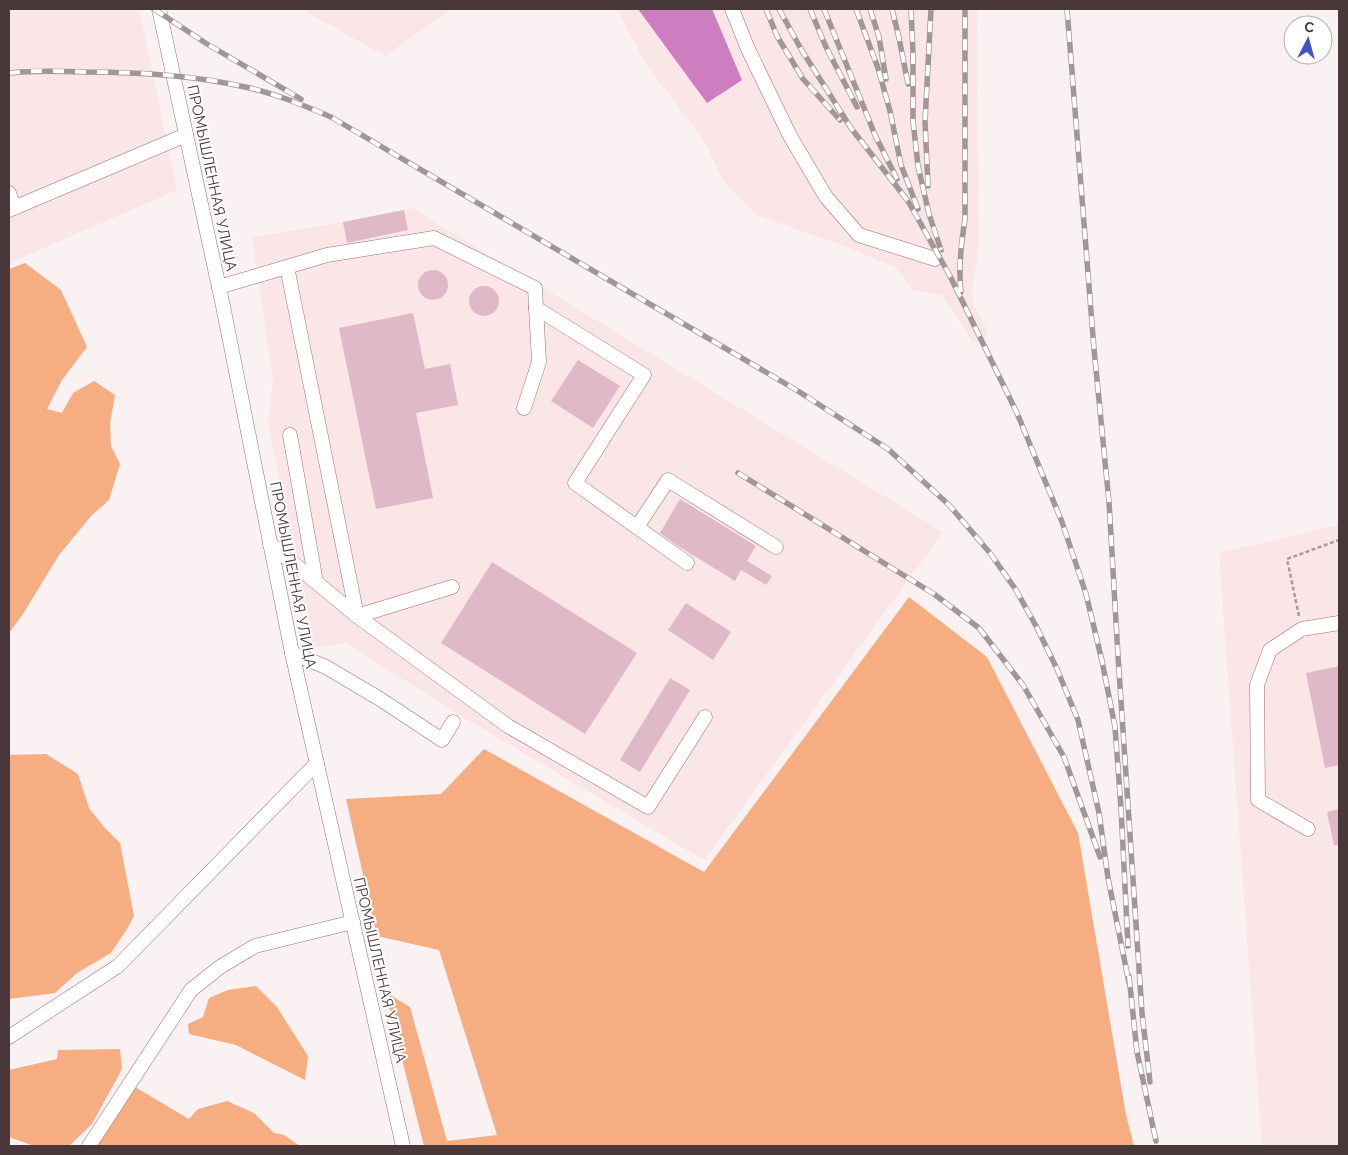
<svg xmlns="http://www.w3.org/2000/svg" width="1348" height="1155" font-family="Raleway,sans-serif">
<rect width="100%" height="100%" fill="#faf1f2"/>
<!-- built -->
<g fill="#fae5e7">
<polygon points="9,9 139,9 177,190 9,263"/>
<polygon points="301,9 452,9 385,56"/>
<polygon points="617,9 977,9 979,246 972,288 973,303 987,330 986,337 973,343 955,314 941,295 913,290 896,268 848,247 756,215 724,182 704,141 646,64"/>
<polygon points="412,208 943,532 704,860 466,719 346,643 313,647 268,423 273,379 252,237 343,222"/>
<polygon points="1339,525 1339,1146 1262,1146 1219,553"/>
</g>
<!-- forest -->
<g fill="#f6ad82">
<polygon points="25,263 61,290 87,347 62,380 47,409 62,413 73,393 94,381 115,395 110,424 111,446 120,464 109,500 92,515 59,555 23,614 9,633 9,269"/>
<polygon points="909,597 987,657 1078,833 1126,1115 1134,1146 424,1146 385,992 410,1007 447,1141 497,1135 439,950 377,936 346,799 441,794 484,749 704,872"/>
<polygon points="46,754 78,774 89,808 104,827 120,843 134,916 127,929 111,953 77,973 55,993 9,999 9,755"/>
<polygon points="256,986 277,1007 308,1056 305,1080 236,1045 189,1034 188,1024 203,1017 209,998 228,990"/>
<polygon points="120,1049 122,1069 92,1124 69,1146 34,1146 9,1137 9,1070 57,1059 58,1050"/>
<polygon points="135,1087 189,1119 198,1109 227,1101 254,1113 274,1133 284,1135 300,1146 97,1146"/>
</g>
<!-- water -->
<polygon fill="#cc7ec0" points="638,9 712,9 742,80 707,103"/>
<!-- building -->
<g fill="#dfb9c8">
<polygon points="404,210 408,230 347,243 343,222"/>
<circle cx="433" cy="285" r="15"/>
<circle cx="484" cy="301" r="15"/>
<polygon points="413,313 425,369 450,364 458,405 416,413 433,498 376,509 339,328"/>
<polygon points="578,360 620,386 593,428 551,401"/>
<polygon points="680,499 756,546 747,561 772,576 766,585 741,570 735,581 675,544 660,533"/>
<polygon points="492,562 637,653 585,734 441,643"/>
<polygon points="686,603 731,632 713,660 668,630"/>
<polygon points="1339,666 1339,765 1325,768 1306,673"/>
<polygon points="670,678 690,690 640,772 620,760"/>
<polygon points="1339,809 1339,845 1334,845 1327,812"/>
</g>
<g fill="none" stroke-linecap="round" stroke-linejoin="round">
<defs>
<g id="minor">
<polyline points="159,9 223,306 292,653 403,1146"/>
<polyline points="732,9 748,49 790,136 826,197 859,235 935,259"/>
<polyline points="9,193 14,208"/>
<polyline points="9,210 186,135"/>
<polyline points="287,267 357,616 452,587"/>
<polyline points="219,287 327,255 434,238 535,288 539,362 524,408"/>
<polyline points="536,308 644,375 575,483 687,563"/>
<polyline points="290,435 316,582"/>
<polyline points="637,527 668,480 776,547"/>
<polyline points="270,544 357,616 508,726 648,807 705,717"/>
<polyline points="292,653 326,667 380,699 442,740 453,722"/>
<polyline points="1308,829 1258,800 1257,685 1270,650 1302,629 1339,623"/>
<polyline points="9,1037 118,966 317,763"/>
<polyline points="89,1146 191,990 220,967 255,946 353,922"/>
</g>
</defs>
<!-- minor casing -->
<use href="#minor" stroke="#977175" stroke-width="15"/>
<!-- path -->
<polyline stroke="#a89b9c" stroke-width="2.5" stroke-dasharray="4 2.5" stroke-linecap="butt" points="1299,616 1287,559 1339,540"/>
<!-- minor -->
<use href="#minor" stroke="#fff" stroke-width="14"/>
<defs>
<g id="rail">
<polyline points="154,9 207,44 301,99"/>
<polyline points="766,9 777,36 803,79 840,120"/>
<polyline points="779,9 801,49 851,128 908,201 950,276 1017,413 1062,522 1086,594 1102,661 1115,727 1121,808 1128,946"/>
<polyline points="810,9 826,47 857,107"/>
<polyline points="824,9 875,135 897,179"/>
<polyline points="856,9 878,68 890,111 901,165 918,209"/>
<polyline points="870,9 879,37 886,79"/>
<polyline points="892,9 899,38 908,84"/>
<polyline points="911,9 913,53 913,121 918,166 929,214 941,250"/>
<polyline points="1067,9 1094,349 1109,502 1118,656 1142,1013 1150,1082"/>
<path d="M9 73C34 70 60 71 85 72 139 72 192 75 245 87 274 93 303 105 331 117L798 391 888 449 949 505 990 553 1016 590 1036 626 1057 669 1078 720 1099 813 1108 878 1129 983"/>
<polyline points="928,186 925,122 931,9"/>
<path d="M961 292C958 268 961 244 965 220V9"/>
<polyline points="738,473 934,594 979,628 1023,685 1064,757 1100,857"/>
<polyline points="1129,976 1137,1052 1156,1141"/>
</g>
</defs>
<!-- rail casing -->
<use href="#rail" stroke="#a29697" stroke-width="5.5"/>
<!-- rail -->
<use href="#rail" stroke="#fff" stroke-width="4" stroke-dasharray="11" stroke-linecap="butt"/>
</g>
<g text-anchor="middle" dominant-baseline="central" stroke-width="4" stroke-linejoin="round" paint-order="stroke">
<!-- street labels -->
<g font-size="15" fill="#483839" stroke="#fff">
<text transform="translate(212 178) rotate(78)">ПРОМЫШЛЕННАЯ УЛИЦА</text>
<text transform="translate(293 575) rotate(79)">ПРОМЫШЛЕННАЯ УЛИЦА</text>
<text transform="translate(380 970) rotate(77)">ПРОМЫШЛЕННАЯ УЛИЦА</text>
</g>
</g>
<!-- border -->
<rect width="1348" height="1155" fill="none" stroke="#483839" stroke-width="20"/>
<!-- north arrow -->
<g transform="translate(1308 40) rotate(6)"><circle r="24" fill="#ffffff" stroke="#b6afb0"/>
<path d="M0-4L9 19L0 12L-9 19Z" fill="#4653c7"/>
<text y="-8" font-size="14" font-weight="bold" text-anchor="middle" fill="#483839">С</text>
</g>
</svg>
